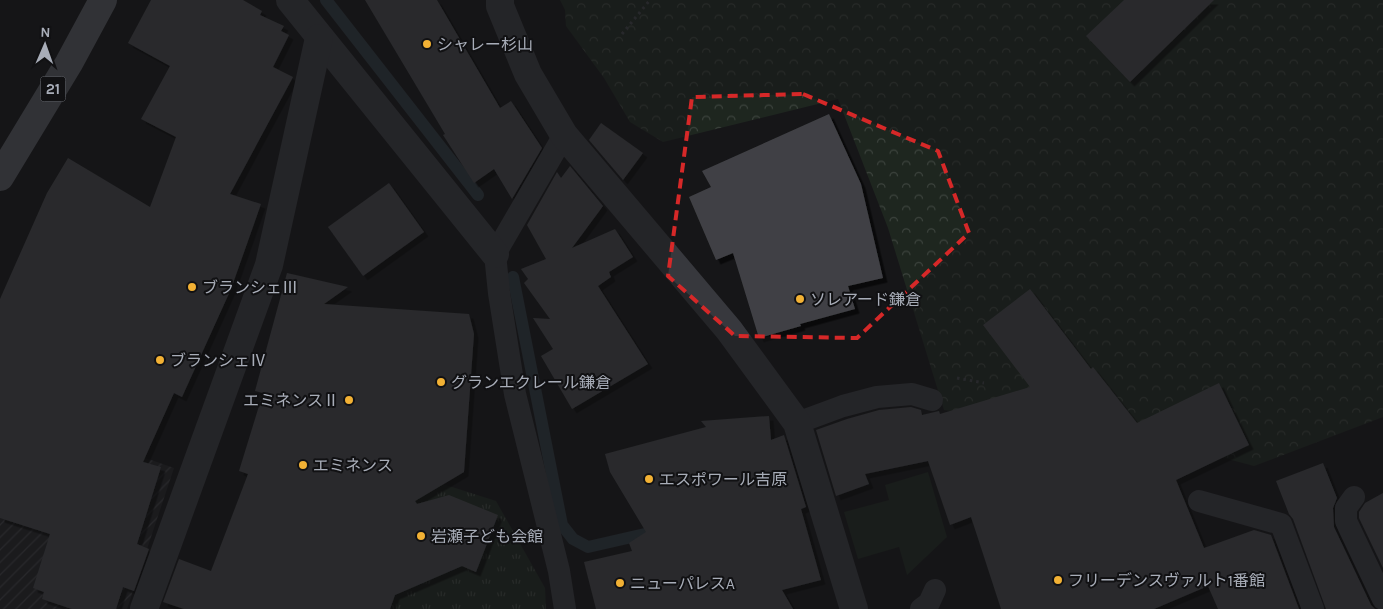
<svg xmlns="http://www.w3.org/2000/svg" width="1383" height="609" font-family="Karla,'Noto Sans JP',sans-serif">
<defs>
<pattern id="industrial-furrows" width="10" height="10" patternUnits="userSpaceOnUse" patternTransform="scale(1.25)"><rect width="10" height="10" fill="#222225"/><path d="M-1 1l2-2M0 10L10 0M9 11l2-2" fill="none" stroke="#3f3f43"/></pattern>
<pattern id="forest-crowns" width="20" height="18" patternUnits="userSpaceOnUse" patternTransform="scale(1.25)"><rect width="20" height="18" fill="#1e261f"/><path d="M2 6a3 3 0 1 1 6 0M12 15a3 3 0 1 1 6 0" fill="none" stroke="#3c433d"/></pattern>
<pattern id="park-tufts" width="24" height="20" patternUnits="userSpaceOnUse" patternTransform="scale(1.25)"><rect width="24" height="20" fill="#1e261f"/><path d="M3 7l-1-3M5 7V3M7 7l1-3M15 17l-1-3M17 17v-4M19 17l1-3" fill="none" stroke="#3c433d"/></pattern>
<filter id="shadow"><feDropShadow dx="4.5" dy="4.5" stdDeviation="0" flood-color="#0009"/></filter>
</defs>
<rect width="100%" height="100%" fill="#161618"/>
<!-- industrial -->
<polygon fill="url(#industrial-furrows)" points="11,411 174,468 127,609 0,609 0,441"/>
<!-- grass -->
<polygon fill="#1e261f" points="928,472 947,537 907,575 899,547 858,559 844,512 889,500 885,485"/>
<!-- forest -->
<polygon fill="url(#forest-crowns)" points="560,0 1383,0 1383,417 1254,466 1142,436 944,410 888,228 838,99 663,142 630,122 604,78 566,26 565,10"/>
<!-- park -->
<polygon fill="url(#park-tufts)" points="377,463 496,501 545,588 546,609 322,609"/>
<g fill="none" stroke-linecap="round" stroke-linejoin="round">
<!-- stream -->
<g stroke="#2c353c" stroke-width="12">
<polyline points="326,0 478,195"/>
<polyline points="513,277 562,525 573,539 588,547 658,531"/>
</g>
</g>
<!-- building -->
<g fill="#404145" filter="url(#shadow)">
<polygon points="151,0 243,0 262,11 260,15 284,26 281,31 289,35 273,67 293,77 230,194 261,204 231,289 182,397 174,393 143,462 161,467 137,544 149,549 134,591 123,587 116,609 72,609 42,599 44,592 33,588 50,534 0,518 0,299 47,193 68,158 150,207 176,137 141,119 170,66 128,43"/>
<polygon points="365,0 437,0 500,108 511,101 542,148 512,199 494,169 474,183 443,135 445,134"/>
<polygon points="1124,0 1214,0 1130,82 1086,36"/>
<polygon points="829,114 861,184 883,278 848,286 855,309 800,324 801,326 759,338 733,253 716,260 689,197 711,187 702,171"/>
<polygon points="601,123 643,153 623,180 589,140"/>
<polygon points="570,166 603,206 572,248 615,229 633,257 609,272 611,277 598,286 648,364 572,409 541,356 553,349 533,318 550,319 524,283 528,279 521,269 546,259 527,225 557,172 561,178"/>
<polygon points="389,183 424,232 363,276 328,227"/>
<polygon points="287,273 348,287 324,304 469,314 474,334 464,472 415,501 417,504 449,495 498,515 476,572 462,566 395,595 390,609 184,609 163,602 179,559 211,571 248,474 239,471 263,393 255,391"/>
<polygon points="1030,289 1091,369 1093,367 1137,423 1219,383 1249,445 1176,480 1204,548 1254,530 1271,535 1299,609 1218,609 1208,586 1154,609 1001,609 971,517 950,525 928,461 865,474 869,484 836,496 816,430 847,419 879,410 911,407 921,410 922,415 939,411 940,414 1030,387 983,325"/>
<polygon points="769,416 771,440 784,435 806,507 801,509 821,580 782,590 793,609 596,609 584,562 632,551 629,543 646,532 610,472 605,454 706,427 701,421"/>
<polygon points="1323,463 1337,498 1333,508 1334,527 1371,605 1375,609 1326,609 1293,519 1289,514 1276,481"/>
<polygon points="1383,493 1383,568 1359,518 1359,512 1365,503"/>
</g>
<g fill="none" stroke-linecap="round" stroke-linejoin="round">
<!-- path -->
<g stroke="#3d3f44" stroke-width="3" stroke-dasharray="2.5 4" stroke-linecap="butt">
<polyline points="622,34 650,0"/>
<polyline points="957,378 984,383"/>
</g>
<!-- lane -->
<g stroke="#37383d" stroke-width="22">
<polyline points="564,135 495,254 499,293 515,394 559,571 565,609"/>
<polyline points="797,423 843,406 877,397 912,394 932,400"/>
<polyline points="1354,497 1346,508 1346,521 1383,599"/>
<polyline points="1199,501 1281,524 1313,609"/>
<polyline points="921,609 929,603 935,590"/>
</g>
<!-- street -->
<g stroke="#37383d" stroke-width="28">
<polyline points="290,0 495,254"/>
<polyline points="500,0 500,6 528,74 564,135 729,330 797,423 854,609"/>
<polyline points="144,609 269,265 319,38"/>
</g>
<!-- primary -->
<polyline stroke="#53555c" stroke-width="28" points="0,177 69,63 103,0"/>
</g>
<!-- marked area -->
<path d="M0 0H1383V609H0ZM803 94 938 151 969 233 857 338 735 336 668 276 692 97Z" fill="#161618" fill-opacity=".55" fill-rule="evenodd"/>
<path fill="none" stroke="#d62828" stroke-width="4" stroke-dasharray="10 6" stroke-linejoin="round" d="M803 94 938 151 969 233 857 338 735 336 668 276 692 97Z"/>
<!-- markers -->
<g fill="#f2b134" stroke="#111113" stroke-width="2">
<circle cx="427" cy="44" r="5"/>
<circle cx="192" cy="287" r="5"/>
<circle cx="800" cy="299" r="5"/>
<circle cx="160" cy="360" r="5"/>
<circle cx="441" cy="382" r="5"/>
<circle cx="349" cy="400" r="5"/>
<circle cx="303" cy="465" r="5"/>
<circle cx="649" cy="479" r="5"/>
<circle cx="421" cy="536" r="5"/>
<circle cx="1058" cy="580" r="5"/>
<circle cx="620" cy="583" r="5"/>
</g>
<g text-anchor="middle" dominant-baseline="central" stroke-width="4" stroke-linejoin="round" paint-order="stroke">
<!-- shield labels -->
<rect fill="#111113" stroke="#7b7e86" stroke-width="1" x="40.5" y="76.5" width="25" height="25" rx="4"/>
<g font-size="15" font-weight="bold" fill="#a8adb8">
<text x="53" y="89">21</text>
</g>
<!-- poi labels -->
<g font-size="16" fill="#a8adb8" stroke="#111113" text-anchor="start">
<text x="437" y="44">シャレー杉山</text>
<text x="202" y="287">ブランシェⅢ</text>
<text x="810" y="299">ソレアード鎌倉</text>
<text x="170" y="360">ブランシェⅣ</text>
<text x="451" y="382">グランエクレール鎌倉</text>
<text x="339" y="400" text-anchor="end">エミネンスⅡ</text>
<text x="313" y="465">エミネンス</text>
<text x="659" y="479">エスポワール吉原</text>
<text x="431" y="536">岩瀬子ども会館</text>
<text x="1068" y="580">フリーデンスヴァルト1番館</text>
<text x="630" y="583">ニューパレスA</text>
</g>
</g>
<!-- north arrow -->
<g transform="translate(45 45) rotate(2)" stroke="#111113" stroke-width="4" paint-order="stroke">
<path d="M0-4L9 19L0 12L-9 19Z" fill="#a8adb8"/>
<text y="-8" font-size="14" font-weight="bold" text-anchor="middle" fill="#a8adb8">N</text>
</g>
</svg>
